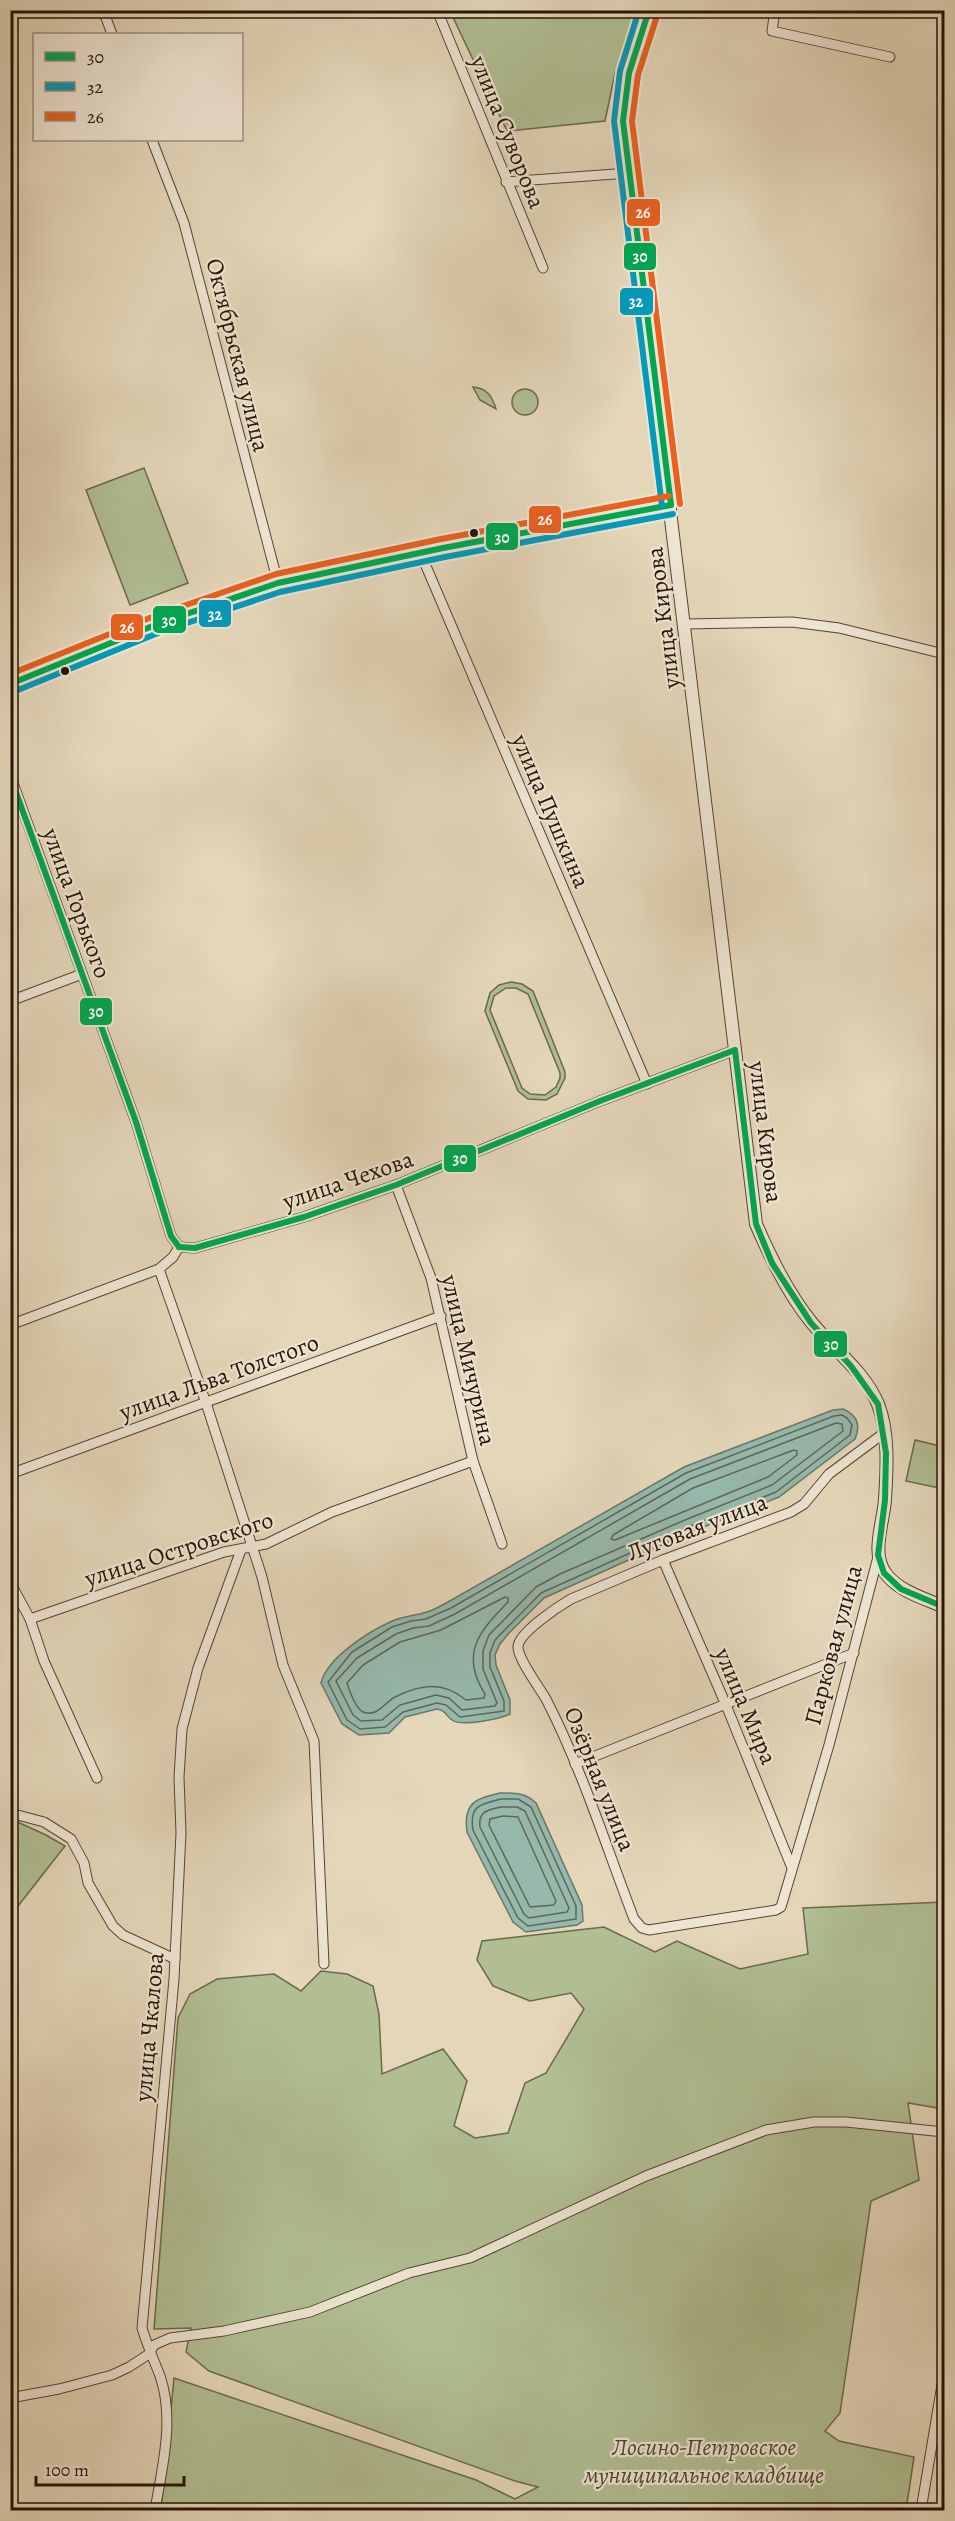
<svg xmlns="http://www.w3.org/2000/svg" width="955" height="2521" font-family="Alegreya,serif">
<rect width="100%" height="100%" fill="#e4d6b9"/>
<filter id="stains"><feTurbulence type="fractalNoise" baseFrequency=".00333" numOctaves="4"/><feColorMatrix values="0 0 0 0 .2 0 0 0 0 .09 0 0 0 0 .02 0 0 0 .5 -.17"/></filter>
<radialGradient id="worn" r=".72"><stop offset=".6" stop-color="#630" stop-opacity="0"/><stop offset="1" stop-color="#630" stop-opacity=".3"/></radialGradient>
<!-- green -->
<g fill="#b0be92" stroke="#6a694c" stroke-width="1.5" fill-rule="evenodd">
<polygon points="450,11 632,11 633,24 615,73 605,121 507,131"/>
<path d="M473 387C487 388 492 396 496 409L480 400Z"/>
<circle cx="525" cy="402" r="13"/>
<polygon points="144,468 188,583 130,605 86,490"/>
<path d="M511 982 522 984 533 991 565 1072V1078L557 1094 546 1100 528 1099 518 1091 485 1011 490 993 499 985ZM506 988H516L528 994 560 1073V1078L556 1087 545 1095 530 1094 522 1088 490 1010 494 996Z"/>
<polygon points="942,1410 944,1411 944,1489 906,1481 915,1440 940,1446"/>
<polygon points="11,1819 46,1835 65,1846 11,1915"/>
<polygon points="944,1902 944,2109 908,2103 919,2180 871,2201 840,2413 825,2431 839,2441 914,2457 906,2510 161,2510 174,2378 476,2480 515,2499 538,2487 515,2481 209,2371 186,2352 191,2328 154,2329 178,2018 190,1994 217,1979 274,1974 301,1991 321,1971 347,1974 373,1986 379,2014 382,2074 443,2049 467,2081 454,2126 475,2138 508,2133 525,2083 546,2073 584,2009 571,1993 530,2001 493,1986 477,1960 482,1941 604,1927 655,1952 677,1941 740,1969 808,1954 803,1908"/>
</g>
<!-- water -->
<g fill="#96b9ac" stroke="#697769" stroke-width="1.5">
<path d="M843 1409C857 1415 861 1425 855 1439L779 1497 691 1532 544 1598 509 1633 500 1644 495 1655 496 1665 510 1700V1714C501 1719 461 1727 452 1720 446 1716 446 1710 437 1709L405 1717 389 1733 359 1735 342 1724 321 1683C327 1658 368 1632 390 1622 402 1616 415 1616 427 1612 434 1610 441 1606 448 1602L684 1467 833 1410Z"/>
<path d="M500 1793C514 1793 525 1792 536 1803L582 1905 583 1921 577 1925 526 1932 513 1922 467 1832C463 1803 475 1799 500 1793Z"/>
</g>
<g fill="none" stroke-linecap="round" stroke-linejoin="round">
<!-- shore -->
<g stroke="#5e6658" stroke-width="1.5">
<polygon points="842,1415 847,1418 852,1425 850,1435 776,1492 688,1527 541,1593 495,1640 490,1653 490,1667 504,1701 504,1711 460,1717 446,1705 437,1703 403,1712 385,1727 360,1729 347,1720 328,1682 352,1652 392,1627 411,1621 426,1619 451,1608 686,1473 834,1416"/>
<polygon points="836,1423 842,1424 843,1431 772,1485 685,1520 560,1574 536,1587 489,1635 483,1651 483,1669 497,1703 495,1706 462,1710 449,1698 436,1695 400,1705 382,1720 361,1721 353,1715 336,1681 357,1658 396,1634 413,1628 429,1626 455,1614 690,1479"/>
<polygon points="794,1450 797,1451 797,1455 768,1477 615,1540 611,1539 613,1535 693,1488"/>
<path d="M505 1597 508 1598V1602C480 1631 459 1653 485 1694L484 1698 466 1700C443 1681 421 1684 395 1697 385 1702 377 1718 363 1712 356 1709 349 1690 347 1683L363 1665 400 1642 441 1630Z"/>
<path d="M501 1799H518L531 1807 576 1906V1919L528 1926 518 1918 473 1830C469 1805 481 1804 501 1799Z"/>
<path d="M501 1807H517L525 1811 569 1908 567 1912 529 1918 524 1914 480 1827C478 1811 488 1810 501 1807Z"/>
<polygon points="503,1816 518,1817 556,1901 554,1905 530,1907 489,1825 490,1819"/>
</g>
<defs>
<g id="minor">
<polyline points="103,10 112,34"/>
<polyline points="437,10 543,268"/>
<polyline points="775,10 772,31 890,57"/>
<polyline points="152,140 184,223 278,583"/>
<polyline points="506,182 629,173"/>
<polyline points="420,552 647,1084"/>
<polyline points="685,624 792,622 839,628 944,654"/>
<polyline points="10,775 136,1122 171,1236 179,1247"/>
<polyline points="10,1001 82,974"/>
<polyline points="396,1185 431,1278 473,1461 502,1544"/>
<polyline points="179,1247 195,1248 304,1217 396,1185 600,1101 735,1050"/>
<polyline points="159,1269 206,1403 262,1577 283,1665 314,1741 324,1964"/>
<polyline points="10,1325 159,1269 173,1257 179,1247"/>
<polyline points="10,1474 441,1316"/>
<path d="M878 1557 829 1745 781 1907 776 1910 649 1930 642 1928 634 1919C606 1846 582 1769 546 1699 539 1687 518 1659 518 1647 518 1633 559 1606 571 1599L663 1560 791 1512 804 1504 829 1474 884 1433"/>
<polyline points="663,1560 726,1705 792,1868"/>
<polyline points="10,1582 30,1619 44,1661 97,1778"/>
<polyline points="30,1619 224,1552 266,1544 332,1512 473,1461"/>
<polyline points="575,1764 854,1653"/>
<polyline points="10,1813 44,1822 71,1839 84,1863 88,1883 113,1926 123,1935 175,1959"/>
<polyline points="10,2398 59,2389 112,2375 129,2367 149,2354 154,2345 170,2338 224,2331 310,2312 409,2273 470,2258 646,2176 766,2130 814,2122 846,2122 944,2132"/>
<path d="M155 2510C162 2468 175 2419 160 2376 154 2360 147 2345 142 2328L174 1979 181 1833 179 1777 182 1729 198 1668 241 1550"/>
<polyline points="921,2510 944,2373"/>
</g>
<g id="tertiary">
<path d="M649 10 629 73 623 121 756 1224C771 1259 788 1294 812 1323 833 1349 865 1372 878 1404 889 1432 887 1469 885 1499 884 1521 870 1554 886 1574 900 1592 924 1598 944 1607"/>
<polyline points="10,684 160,623 278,583 443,548 671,505"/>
</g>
</defs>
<!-- minor casing -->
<use href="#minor" stroke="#554432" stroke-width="11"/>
<!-- tertiary casing -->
<use href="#tertiary" stroke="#554432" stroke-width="14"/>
<!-- minor -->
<use href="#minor" stroke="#ede4d2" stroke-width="9"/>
<!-- tertiary -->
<use href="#tertiary" stroke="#ede4d2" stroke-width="12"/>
<defs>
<g id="bus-1">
<polyline points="649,10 629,73 623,121 671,505"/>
<polyline points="10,684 160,623 278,583 443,548 671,505"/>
<polyline points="10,776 136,1122 171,1236 179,1247"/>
<polyline points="735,1050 756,1224 772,1263 811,1323 851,1366 878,1404 886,1453 885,1500 878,1555 884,1573 901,1589 944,1607"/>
<polyline points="179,1247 195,1248 304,1217 396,1185 600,1101 735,1050"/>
</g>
<g id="bus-2">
<polyline points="639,10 620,71 614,121 662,506"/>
<polyline points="13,692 163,631 280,592 445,557 673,514"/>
</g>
<g id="bus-3">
<polyline points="658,13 638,75 632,121 680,504"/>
<polyline points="10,674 157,615 276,574 441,539 669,496"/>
</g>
</defs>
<!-- bus-1 casing -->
<use href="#bus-1" stroke="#ede4d2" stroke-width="10"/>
<!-- bus-2 casing -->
<use href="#bus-2" stroke="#ede4d2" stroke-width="10"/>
<!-- bus-3 casing -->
<use href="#bus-3" stroke="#ede4d2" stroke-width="10"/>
<!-- bus-1 -->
<use href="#bus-1" stroke="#00a651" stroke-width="6"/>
<!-- bus-2 -->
<use href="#bus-2" stroke="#049aba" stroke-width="6"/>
<!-- bus-3 -->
<use href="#bus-3" stroke="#e86121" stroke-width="6"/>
</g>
<!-- markers -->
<g fill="#251405" stroke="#ede4d2" stroke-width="2">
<circle cx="474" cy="533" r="5"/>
<circle cx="65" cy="671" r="5"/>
</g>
<g text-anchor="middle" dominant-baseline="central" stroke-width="4.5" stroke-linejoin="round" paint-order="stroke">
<!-- street labels -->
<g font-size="24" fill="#251405" stroke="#ede4d2">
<text transform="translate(508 132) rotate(68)">улица Суворова</text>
<text transform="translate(238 355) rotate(76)">Октябрьская улица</text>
<text transform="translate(663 618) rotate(-97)">улица Кирова</text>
<text transform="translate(551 811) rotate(67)">улица Пушкина</text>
<text transform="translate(77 903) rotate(70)">улица Горького</text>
<text transform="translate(766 1132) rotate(83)">улица Кирова</text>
<text transform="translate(348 1180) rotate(-19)">улица Чехова</text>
<text transform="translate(469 1360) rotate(77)">улица Мичурина</text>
<text transform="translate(219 1377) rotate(-20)">улица Льва Толстого</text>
<text transform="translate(697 1527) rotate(-21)">Луговая улица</text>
<text transform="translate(179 1549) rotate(-18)">улица Островского</text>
<text transform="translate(833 1645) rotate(-75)">Парковая улица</text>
<text transform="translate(746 1706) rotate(67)">улица Мира</text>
<text transform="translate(600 1779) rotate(68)">Озёрная улица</text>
<text transform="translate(149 2027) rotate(-85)">улица Чкалова</text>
</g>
<!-- park labels -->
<g font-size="24" font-style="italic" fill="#4f472f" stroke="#ede4d2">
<text x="704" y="2447">Лосино-Петровское<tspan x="704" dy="28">муниципальное кладбище</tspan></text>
</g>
</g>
<g stroke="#ede4d2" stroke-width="2">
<rect x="626" y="198" width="35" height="29" rx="6" fill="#e86121"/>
<rect x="623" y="242" width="34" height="29" rx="6" fill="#00a651"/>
<rect x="619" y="287" width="35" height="29" rx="6" fill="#049aba"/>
<rect x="528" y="505" width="34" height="29" rx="6" fill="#e86121"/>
<rect x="485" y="522" width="34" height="29" rx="6" fill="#00a651"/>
<rect x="198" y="599" width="34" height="29" rx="6" fill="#049aba"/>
<rect x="152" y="605" width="35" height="29" rx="6" fill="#00a651"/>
<rect x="110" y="613" width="34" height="28" rx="6" fill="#e86121"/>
<rect x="79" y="997" width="34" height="29" rx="6" fill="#00a651"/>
<rect x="443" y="1144" width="34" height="29" rx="6" fill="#00a651"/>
<rect x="813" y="1330" width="35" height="28" rx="6" fill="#00a651"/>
</g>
<g font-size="16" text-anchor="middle" font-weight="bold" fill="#fff">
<text x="643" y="218">26</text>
<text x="640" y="262">30</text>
<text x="636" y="307">32</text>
<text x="545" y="525">26</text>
<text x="502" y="543">30</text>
<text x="215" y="620">32</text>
<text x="169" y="626">30</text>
<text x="127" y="633">26</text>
<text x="96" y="1017">30</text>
<text x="460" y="1164">30</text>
<text x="831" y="1350">30</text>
</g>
<!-- margin -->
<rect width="955" height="2521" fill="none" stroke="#e4d6b9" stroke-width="36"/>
<rect x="12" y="12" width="931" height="2497" fill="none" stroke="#251405" stroke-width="3"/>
<rect x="18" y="18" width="919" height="2485" fill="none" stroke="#251405" stroke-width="1.5"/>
<!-- legend -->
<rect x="33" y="33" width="210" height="108" fill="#ede4d2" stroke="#9d9180" stroke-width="1.5"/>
<rect x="45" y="52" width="30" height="9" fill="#00a651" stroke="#9d9180" stroke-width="1.5"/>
<text x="87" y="63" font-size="18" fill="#251405">30</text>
<rect x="45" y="82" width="30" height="9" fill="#049aba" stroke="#9d9180" stroke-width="1.5"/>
<text x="87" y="93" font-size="18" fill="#251405">32</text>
<rect x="45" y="112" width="30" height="9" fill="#e86121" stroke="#9d9180" stroke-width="1.5"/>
<text x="87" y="123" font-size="18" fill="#251405">26</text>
<!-- scale -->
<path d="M36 2476v9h148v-9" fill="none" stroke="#251405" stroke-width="3"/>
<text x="45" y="2476" font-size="18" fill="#251405" stroke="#ede4d2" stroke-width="4.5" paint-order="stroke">100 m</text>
<rect width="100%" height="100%" filter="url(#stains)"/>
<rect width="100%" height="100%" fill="url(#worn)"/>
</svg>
